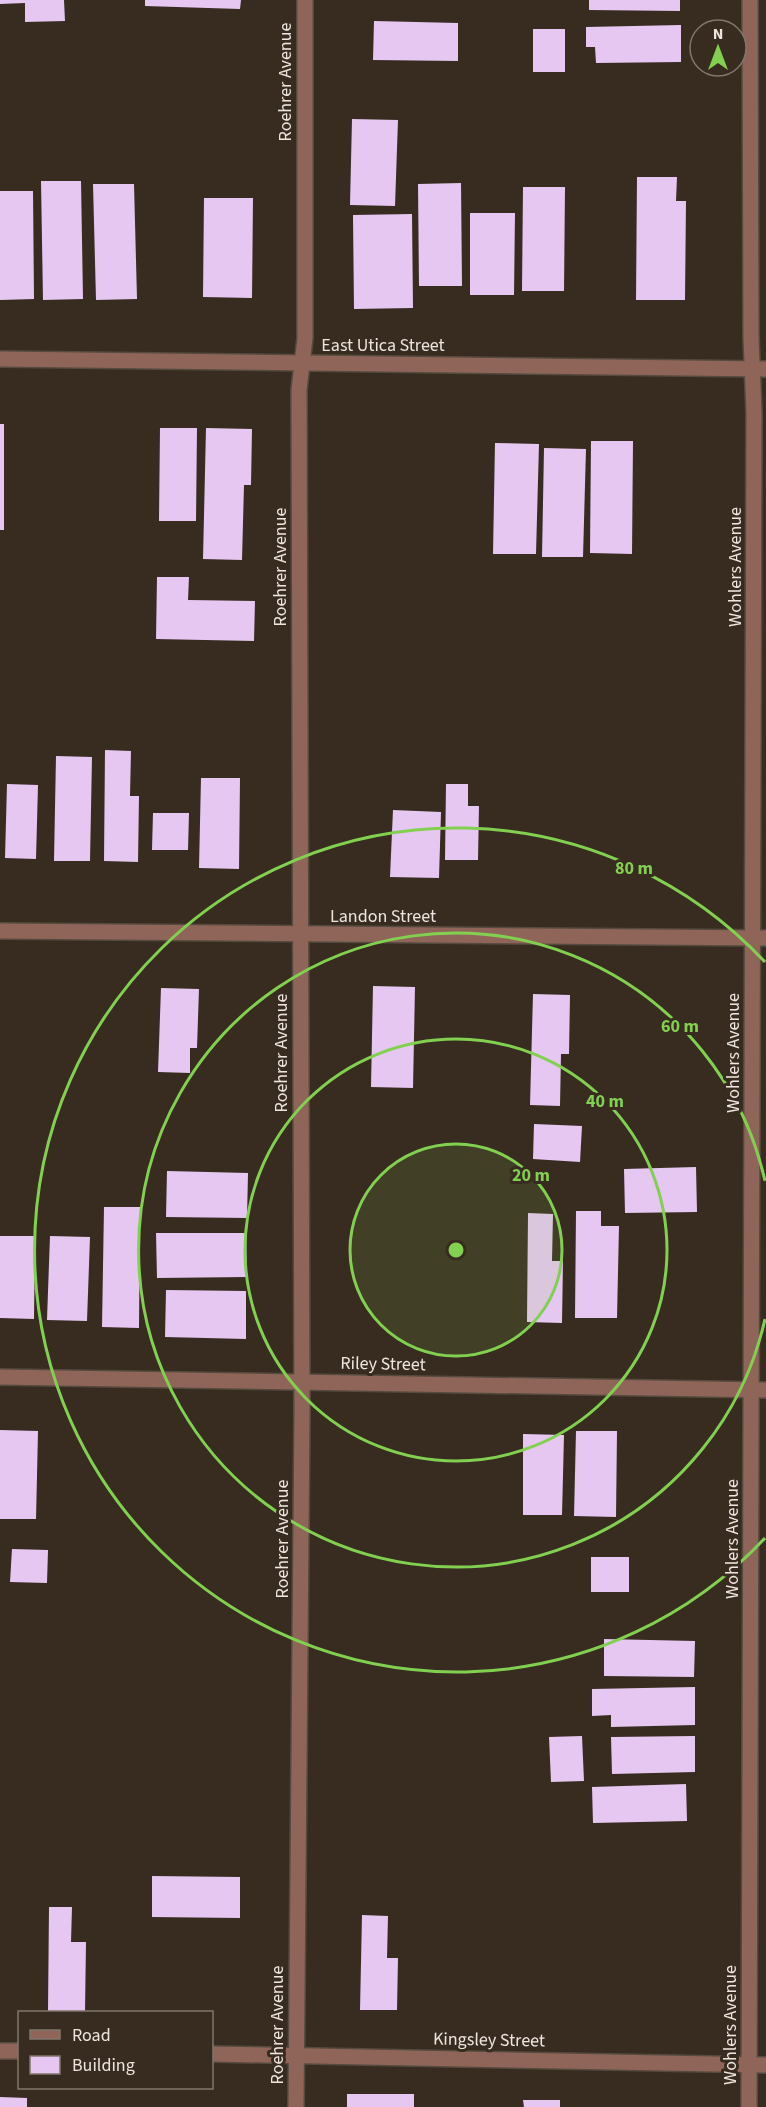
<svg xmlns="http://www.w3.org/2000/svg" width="766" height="2107" font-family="'Source Sans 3',sans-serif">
<rect width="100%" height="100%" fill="#382c20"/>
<!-- building -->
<g fill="#e6c7f2">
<polygon points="0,0 64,0 65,21 25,22 25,3 0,4"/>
<polygon points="145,0 241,0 240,9 145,6"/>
<polygon points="589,0 680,0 680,11 589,10"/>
<polygon points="374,21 458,23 458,61 373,60"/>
<polygon points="681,25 681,62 596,63 595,47 586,47 586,27"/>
<rect x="533" y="29" width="32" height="43"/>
<polygon points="352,119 398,120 395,206 350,205"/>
<polygon points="637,177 677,177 676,201 686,201 685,300 636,300"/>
<polygon points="41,181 81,181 83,299 43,300"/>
<polygon points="461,183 462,286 419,286 418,184"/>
<polygon points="93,184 134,184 137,299 96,300"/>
<polygon points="523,187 565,187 564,291 522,291"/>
<polygon points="0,191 33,191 34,299 0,300"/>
<polygon points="204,198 253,198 252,298 203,297"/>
<polygon points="470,213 515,213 514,295 470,295"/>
<polygon points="412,214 413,308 354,309 353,215"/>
<rect x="0" y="424" width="4" height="106"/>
<polygon points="160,428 197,428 196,521 159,521"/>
<polygon points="206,428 252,429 251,485 244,485 242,560 203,559"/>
<polygon points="591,441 633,441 632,554 590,553"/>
<polygon points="495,443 539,444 536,554 493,554"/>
<polygon points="544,448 586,449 583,557 542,557"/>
<polygon points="157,577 189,577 188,600 255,601 254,641 156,639"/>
<polygon points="105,750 131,751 130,796 139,796 138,862 104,861"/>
<polygon points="56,756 92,757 90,861 54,861"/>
<polygon points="201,778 240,778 239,869 199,868"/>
<polygon points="7,784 38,785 36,859 5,858"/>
<polygon points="446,784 468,784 468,806 479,806 478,860 445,860"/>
<polygon points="393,810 441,812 439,878 390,877"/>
<polygon points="153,813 189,813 188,850 152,850"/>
<polygon points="373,986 415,987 413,1088 371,1087"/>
<polygon points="161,988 199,989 197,1048 190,1048 190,1073 158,1072"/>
<polygon points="533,994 570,995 569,1054 561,1054 560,1106 530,1105"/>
<polygon points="534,1124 582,1126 580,1162 533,1159"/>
<polygon points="696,1167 697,1212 625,1213 624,1169"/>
<polygon points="167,1171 248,1173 247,1218 166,1217"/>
<polygon points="104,1207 140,1207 139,1328 102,1327"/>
<polygon points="576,1211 601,1211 601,1226 619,1226 617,1318 575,1318"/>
<polygon points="528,1213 553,1214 552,1261 563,1261 562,1323 527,1322"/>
<polygon points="156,1233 246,1233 247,1277 157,1278"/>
<polygon points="0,1236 35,1236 34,1319 0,1318"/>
<polygon points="50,1236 90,1237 87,1321 47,1320"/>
<polygon points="166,1290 246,1291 246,1339 165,1337"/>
<polygon points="0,1430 38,1431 36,1519 0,1519"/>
<polygon points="576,1431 617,1431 616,1517 574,1516"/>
<polygon points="523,1434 564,1435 562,1515 523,1515"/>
<polygon points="12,1549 48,1550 47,1583 10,1582"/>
<rect x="591" y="1557" width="38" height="35"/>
<polygon points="604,1639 695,1641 694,1677 604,1676"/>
<polygon points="695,1687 695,1725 611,1727 611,1715 592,1716 592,1689"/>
<polygon points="582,1736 584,1781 551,1782 549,1737"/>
<polygon points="695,1736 695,1772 612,1774 611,1737"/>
<polygon points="686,1784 687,1821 593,1823 592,1787"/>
<polygon points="152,1876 240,1877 240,1918 152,1917"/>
<polygon points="49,1907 72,1907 71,1942 86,1942 85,2012 48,2011"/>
<polygon points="362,1915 388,1916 387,1958 398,1958 397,2010 360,2010"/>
<rect x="347" y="2094" width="67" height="13"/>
<polygon points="0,2097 27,2098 27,2107 0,2107"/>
<polygon points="523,2100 560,2100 560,2107 524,2107"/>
</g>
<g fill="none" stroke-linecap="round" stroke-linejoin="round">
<defs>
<g id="minor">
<polyline points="0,359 766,369"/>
<polyline points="0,931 766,938"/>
<polyline points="0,1377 766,1390"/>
<polyline points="0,2051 20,2051"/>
<polyline points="212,2054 766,2065"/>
<polyline points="296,2107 302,1413 299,390 305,338 305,0"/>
<polyline points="749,2107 754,413 751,337 750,0"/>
</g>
</defs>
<!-- minor casing -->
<use href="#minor" stroke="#554a3e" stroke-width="18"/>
<!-- minor -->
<use href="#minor" stroke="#8f6559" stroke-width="15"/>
</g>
<!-- distance rings -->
<circle cx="456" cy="1250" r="106" fill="#82d050" fill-opacity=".12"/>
<g fill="none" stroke="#82d050" stroke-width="3">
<circle cx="456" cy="1250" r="106"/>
<circle cx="456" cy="1250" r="211"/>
<path d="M765 1319A317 317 0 1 1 765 1181"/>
<path d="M765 1538A422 422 0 1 1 765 962"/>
</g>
<g text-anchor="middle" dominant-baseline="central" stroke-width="6" stroke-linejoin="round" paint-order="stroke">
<!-- street labels -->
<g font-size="18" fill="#ede5de" stroke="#382c20">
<text transform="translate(285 82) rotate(-90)">Roehrer Avenue</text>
<text x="383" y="345">East Utica Street</text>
<text transform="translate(280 567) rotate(-90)">Roehrer Avenue</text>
<text transform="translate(735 567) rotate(-90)">Wohlers Avenue</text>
<text x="383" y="916">Landon Street</text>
<text transform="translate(281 1053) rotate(-90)">Roehrer Avenue</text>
<text transform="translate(733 1053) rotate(-90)">Wohlers Avenue</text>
<text transform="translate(383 1364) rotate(1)">Riley Street</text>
<text transform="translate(282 1539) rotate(-90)">Roehrer Avenue</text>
<text transform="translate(732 1539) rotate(-90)">Wohlers Avenue</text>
<text transform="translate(277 2025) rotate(-90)">Roehrer Avenue</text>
<text transform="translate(730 2025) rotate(-90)">Wohlers Avenue</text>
<text transform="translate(489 2040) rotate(1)">Kingsley Street</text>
</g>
</g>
<circle cx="456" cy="1250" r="9" fill="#82d050" stroke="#382c20" stroke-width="3"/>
<g font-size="18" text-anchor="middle" font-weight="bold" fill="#82d050" stroke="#382c20" stroke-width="6" stroke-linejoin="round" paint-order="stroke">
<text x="634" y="874">80 m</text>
<text x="680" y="1032">60 m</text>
<text x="605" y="1107">40 m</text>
<text x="531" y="1181">20 m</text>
</g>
<!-- legend -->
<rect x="18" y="2011" width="195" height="78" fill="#382c20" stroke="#80766c" stroke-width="1.5"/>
<rect x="30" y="2030" width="30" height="9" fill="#8f6559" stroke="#80766c" stroke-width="1.5"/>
<text x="72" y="2041" font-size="18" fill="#ede5de">Road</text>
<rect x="30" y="2056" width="30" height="18" fill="#e6c7f2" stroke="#80766c" stroke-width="1.5"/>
<text x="72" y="2071" font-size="18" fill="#ede5de">Building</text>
<!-- north arrow -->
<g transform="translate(718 48)"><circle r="28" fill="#382c20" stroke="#80766c" stroke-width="1.5"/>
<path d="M0-4.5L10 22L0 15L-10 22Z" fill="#82d050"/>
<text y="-9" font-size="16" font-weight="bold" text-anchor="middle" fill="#ede5de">N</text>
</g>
</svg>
